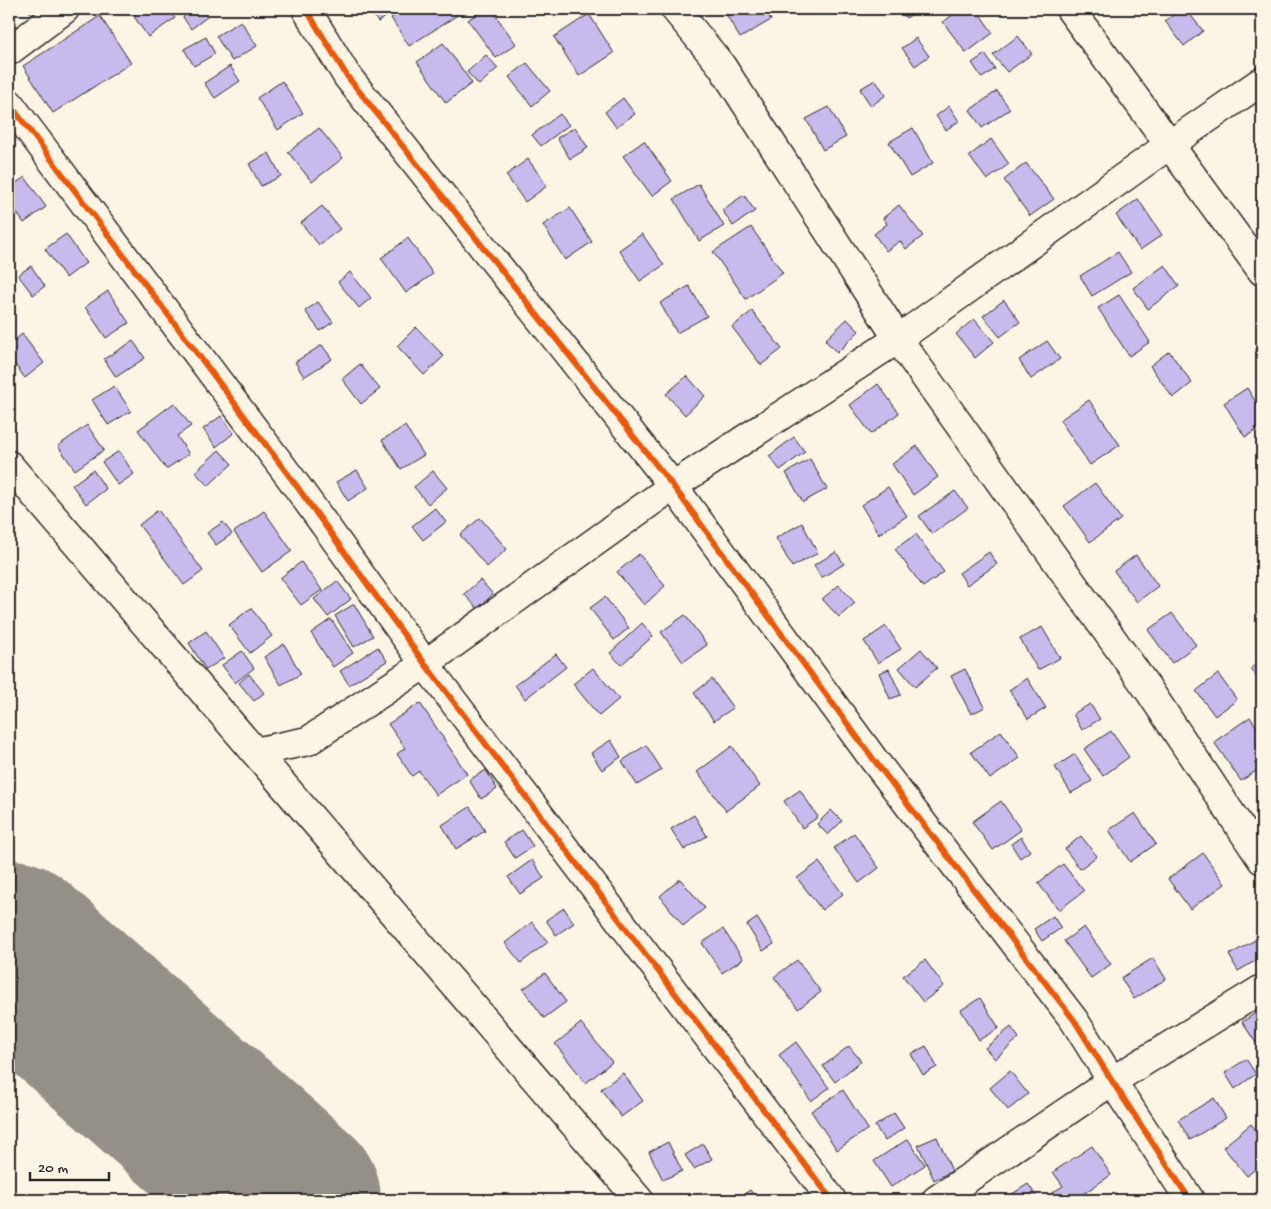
<svg xmlns="http://www.w3.org/2000/svg" width="1271" height="1209" font-family="'Gochi Hand',sans-serif">
<rect width="100%" height="100%" fill="#fcf5e5"/>
<filter id="ink" filterUnits="userSpaceOnUse"><feTurbulence type="fractalNoise" baseFrequency=".02" numOctaves="2"/><feDisplacementMap in="SourceGraphic" scale="10" xChannelSelector="R" yChannelSelector="G"/><feConvolveMatrix kernelMatrix="1 2 1 2 8 2 1 2 1" color-interpolation-filters="sRGB"/></filter>
<g filter="url(#ink)">
<g fill="none" stroke-linecap="round" stroke-linejoin="round">
<!-- runway -->
<polyline stroke="#949088" stroke-width="178" points="9,949 292,1200"/>
</g>
<!-- building -->
<g fill="#c7baec" stroke="#2b2b2b">
<polygon points="28,9 48,9 34,18"/>
<polygon points="142,9 168,9 175,18 148,37 133,15"/>
<polygon points="194,9 200,9 207,17 191,29 183,17"/>
<polygon points="369,9 398,9 378,22"/>
<polygon points="405,9 467,9 409,46 391,18"/>
<polygon points="484,9 491,9 516,44 496,58 468,20"/>
<polygon points="723,9 765,9 771,20 740,38"/>
<polygon points="900,9 920,9 906,18"/>
<polygon points="961,9 976,9 993,33 966,53 943,22"/>
<polygon points="1182,9 1186,9 1203,31 1184,46 1165,21"/>
<polygon points="589,14 614,53 579,76 554,37"/>
<polygon points="100,16 131,63 53,113 23,66"/>
<polygon points="241,21 257,46 232,61 216,36"/>
<polygon points="1018,36 1032,54 1007,72 993,55"/>
<polygon points="206,37 215,54 194,66 184,49"/>
<polygon points="916,38 929,56 915,66 902,48"/>
<polygon points="443,43 472,83 446,103 417,62"/>
<polygon points="985,54 995,69 982,78 972,63"/>
<polygon points="486,55 498,68 479,85 467,72"/>
<polygon points="527,63 550,91 532,106 509,77"/>
<polygon points="230,66 240,81 215,98 204,83"/>
<polygon points="875,80 886,95 871,106 860,89"/>
<polygon points="282,81 303,113 278,130 257,98"/>
<polygon points="997,91 1010,109 982,128 970,110"/>
<polygon points="623,98 635,114 616,127 605,112"/>
<polygon points="949,106 959,121 946,130 936,116"/>
<polygon points="829,107 846,137 823,150 806,119"/>
<polygon points="560,114 569,125 541,146 532,135"/>
<polygon points="575,127 588,148 570,159 557,138"/>
<polygon points="319,128 343,158 312,182 288,152"/>
<polygon points="913,128 933,163 910,177 889,142"/>
<polygon points="991,139 1009,164 987,180 969,156"/>
<polygon points="644,141 672,181 652,196 623,156"/>
<polygon points="269,153 281,176 261,186 249,164"/>
<polygon points="528,159 547,186 525,202 506,175"/>
<polygon points="1026,163 1054,199 1030,216 1004,180"/>
<polygon points="25,177 46,207 24,223 9,202 9,188"/>
<polygon points="699,184 724,226 699,241 674,199"/>
<polygon points="744,195 755,211 733,226 722,210"/>
<polygon points="1138,199 1162,235 1140,250 1116,215"/>
<polygon points="899,205 923,236 906,249 900,241 886,251 874,234 887,224 883,218"/>
<polygon points="322,206 340,229 319,245 301,223"/>
<polygon points="570,208 592,242 565,260 543,225"/>
<polygon points="751,227 783,273 746,299 713,252"/>
<polygon points="66,234 86,263 66,278 45,249"/>
<polygon points="642,234 664,265 640,281 619,250"/>
<polygon points="408,238 433,274 406,293 381,258"/>
<polygon points="1118,252 1131,272 1092,296 1080,276"/>
<polygon points="1165,265 1179,286 1148,309 1133,288"/>
<polygon points="31,266 45,286 33,295 18,275"/>
<polygon points="350,272 371,298 359,308 338,282"/>
<polygon points="689,286 707,316 677,333 660,303"/>
<polygon points="108,291 129,323 106,338 85,307"/>
<polygon points="1119,295 1150,342 1129,356 1098,308"/>
<polygon points="1004,300 1020,322 1000,337 983,316"/>
<polygon points="318,302 333,322 320,331 305,311"/>
<polygon points="752,311 782,349 761,365 732,327"/>
<polygon points="847,319 859,331 837,353 825,340"/>
<polygon points="974,319 994,342 975,358 956,334"/>
<polygon points="416,327 444,356 424,375 397,346"/>
<polygon points="22,334 44,363 25,378 9,357 9,345"/>
<polygon points="133,341 145,358 116,377 104,359"/>
<polygon points="1047,341 1060,359 1031,379 1019,360"/>
<polygon points="322,345 332,359 304,377 295,362"/>
<polygon points="1169,351 1192,383 1173,398 1150,366"/>
<polygon points="360,364 380,389 361,404 342,379"/>
<polygon points="687,376 705,396 685,415 666,394"/>
<polygon points="878,384 899,413 871,434 850,405"/>
<polygon points="114,386 131,411 108,425 92,400"/>
<polygon points="1247,388 1262,412 1262,427 1245,437 1224,403"/>
<polygon points="1089,400 1120,445 1090,465 1060,420"/>
<polygon points="174,403 191,426 177,436 189,454 166,469 138,430"/>
<polygon points="221,416 234,433 216,447 203,429"/>
<polygon points="87,425 104,450 75,470 58,446"/>
<polygon points="405,426 424,455 401,469 382,440"/>
<polygon points="794,437 805,452 780,470 769,456"/>
<polygon points="917,446 938,477 913,495 892,464"/>
<polygon points="219,450 232,464 208,486 195,472"/>
<polygon points="119,451 134,474 118,485 102,462"/>
<polygon points="810,459 827,489 803,502 786,473"/>
<polygon points="93,470 106,489 86,504 72,485"/>
<polygon points="357,470 368,488 348,501 336,482"/>
<polygon points="433,471 447,488 428,504 414,487"/>
<polygon points="1095,483 1121,519 1090,542 1064,506"/>
<polygon points="888,487 907,516 879,534 861,505"/>
<polygon points="955,491 968,508 932,534 919,516"/>
<polygon points="435,508 446,522 423,540 412,526"/>
<polygon points="158,510 203,571 184,585 139,525"/>
<polygon points="264,511 292,551 262,572 234,532"/>
<polygon points="480,518 507,549 487,567 460,535"/>
<polygon points="223,522 232,534 216,545 207,533"/>
<polygon points="802,523 818,553 792,567 776,538"/>
<polygon points="916,534 944,572 923,587 895,549"/>
<polygon points="836,552 844,564 821,578 814,565"/>
<polygon points="989,552 997,564 967,585 959,573"/>
<polygon points="639,554 665,586 644,605 617,572"/>
<polygon points="1136,555 1158,586 1137,602 1114,571"/>
<polygon points="301,562 322,590 301,605 280,578"/>
<polygon points="480,580 493,594 478,609 464,594"/>
<polygon points="337,581 351,599 328,617 314,599"/>
<polygon points="839,585 855,603 839,617 822,599"/>
<polygon points="605,597 629,628 614,640 590,608"/>
<polygon points="354,604 373,636 354,647 335,616"/>
<polygon points="251,608 272,636 250,653 229,625"/>
<polygon points="1172,613 1196,645 1172,663 1148,630"/>
<polygon points="685,615 707,645 683,662 661,632"/>
<polygon points="331,619 353,653 333,667 311,633"/>
<polygon points="642,623 653,636 621,665 610,653"/>
<polygon points="886,626 901,649 878,663 864,641"/>
<polygon points="1042,627 1060,658 1038,670 1020,639"/>
<polygon points="206,631 224,658 206,670 189,643"/>
<polygon points="284,644 301,674 281,685 264,657"/>
<polygon points="378,647 387,661 349,685 340,671"/>
<polygon points="921,649 937,668 915,687 899,668"/>
<polygon points="242,651 254,668 235,683 222,665"/>
<polygon points="556,654 566,667 525,699 515,685"/>
<polygon points="1262,661 1262,686 1251,668"/>
<polygon points="593,668 619,699 599,716 573,684"/>
<polygon points="889,669 901,695 890,699 879,673"/>
<polygon points="965,669 985,707 971,714 951,676"/>
<polygon points="249,674 264,693 254,701 239,683"/>
<polygon points="1218,674 1237,700 1215,716 1196,691"/>
<polygon points="1027,678 1046,708 1028,719 1009,690"/>
<polygon points="712,679 733,708 714,721 694,693"/>
<polygon points="420,703 467,774 436,795 419,771 412,776 397,754 405,748 388,724"/>
<polygon points="1090,704 1100,719 1082,730 1073,714"/>
<polygon points="1250,717 1262,734 1262,767 1241,781 1214,742"/>
<polygon points="1001,731 1020,758 990,779 971,752"/>
<polygon points="1111,731 1129,757 1103,776 1084,749"/>
<polygon points="611,740 621,757 602,770 591,753"/>
<polygon points="646,745 662,770 637,785 622,761"/>
<polygon points="732,746 760,786 726,811 697,772"/>
<polygon points="1075,754 1092,781 1071,793 1055,767"/>
<polygon points="486,770 497,789 481,799 469,780"/>
<polygon points="800,790 818,817 802,828 784,801"/>
<polygon points="1001,801 1021,830 993,850 972,822"/>
<polygon points="470,807 485,831 456,849 442,825"/>
<polygon points="831,810 842,821 828,835 817,824"/>
<polygon points="1135,813 1156,844 1130,862 1109,830"/>
<polygon points="694,815 707,836 684,850 671,829"/>
<polygon points="522,830 533,846 515,858 504,842"/>
<polygon points="854,833 879,868 859,883 834,848"/>
<polygon points="1081,836 1097,856 1080,869 1065,849"/>
<polygon points="1021,837 1030,851 1020,858 1011,844"/>
<polygon points="1203,853 1225,884 1190,909 1168,879"/>
<polygon points="532,860 544,878 520,894 508,877"/>
<polygon points="819,862 843,894 822,910 797,878"/>
<polygon points="1063,864 1084,891 1059,910 1038,883"/>
<polygon points="680,879 705,908 683,926 660,896"/>
<polygon points="564,908 574,923 556,935 546,920"/>
<polygon points="1053,916 1061,928 1042,941 1034,929"/>
<polygon points="757,918 774,944 763,951 747,925"/>
<polygon points="532,922 548,942 521,963 505,943"/>
<polygon points="1084,927 1111,964 1091,978 1064,941"/>
<polygon points="723,929 743,959 722,973 702,943"/>
<polygon points="1262,936 1262,957 1238,971 1229,955"/>
<polygon points="1153,958 1166,979 1134,999 1121,978"/>
<polygon points="797,960 821,992 798,1009 774,977"/>
<polygon points="925,960 944,986 923,1002 903,976"/>
<polygon points="545,973 566,1002 544,1018 523,989"/>
<polygon points="980,998 999,1028 979,1040 961,1010"/>
<polygon points="1259,1011 1262,1016 1262,1039 1256,1043 1242,1022"/>
<polygon points="581,1023 612,1062 586,1083 555,1044"/>
<polygon points="1011,1027 1019,1038 995,1059 985,1048"/>
<polygon points="796,1042 829,1088 811,1101 779,1055"/>
<polygon points="849,1046 861,1061 835,1082 823,1066"/>
<polygon points="926,1046 937,1067 923,1075 911,1054"/>
<polygon points="1246,1059 1256,1074 1235,1089 1225,1073"/>
<polygon points="1010,1071 1028,1094 1008,1110 990,1088"/>
<polygon points="623,1073 643,1101 621,1117 601,1089"/>
<polygon points="843,1090 868,1129 837,1150 811,1111"/>
<polygon points="1214,1098 1226,1118 1190,1140 1178,1120"/>
<polygon points="894,1113 904,1128 885,1141 875,1126"/>
<polygon points="1262,1119 1262,1131 1256,1124"/>
<polygon points="1251,1124 1262,1138 1262,1164 1247,1176 1223,1147"/>
<polygon points="937,1137 952,1171 934,1180 918,1145"/>
<polygon points="908,1139 925,1165 891,1187 874,1161"/>
<polygon points="668,1142 682,1171 663,1180 649,1152"/>
<polygon points="703,1144 712,1159 694,1169 685,1155"/>
<polygon points="1092,1146 1111,1175 1074,1200 1057,1200 1052,1193 1063,1186 1053,1172"/>
<polygon points="1028,1184 1039,1200 1011,1200 1009,1196"/>
<polygon points="750,1190 758,1200 736,1200"/>
<polygon points="706,1194 710,1200 698,1200"/>
</g>
<g fill="none" stroke-linecap="round" stroke-linejoin="round">
<defs>
<g id="minor">
<polyline points="306,9 347,76 673,486 874,760 1074,1020 1112,1081 1190,1200"/>
<polyline points="675,9 721,65 898,339 1148,689 1262,860"/>
<polyline points="1070,9 1262,271"/>
<polyline points="9,51 65,9"/>
<polyline points="9,103 293,481 425,664 832,1200"/>
<polyline points="255,752 308,741 425,664 673,486 898,339 1169,145 1262,81"/>
<polyline points="936,1200 1112,1081 1262,989"/>
</g>
<polyline id="tertiary" points="9,465 639,1200"/>
</defs>
<!-- minor casing -->
<use href="#minor" stroke="#2b2b2b" stroke-width="31"/>
<!-- tertiary casing -->
<use href="#tertiary" stroke="#2b2b2b" stroke-width="31"/>
<!-- minor -->
<use href="#minor" stroke="#fcf5e5" stroke-width="28"/>
<!-- tertiary -->
<use href="#tertiary" stroke="#fcf5e5" stroke-width="28"/>
<defs>
<g id="cycleway">
<polyline points="306,9 347,76 673,486 874,760 1074,1020 1112,1081 1190,1200"/>
<polyline points="9,103 293,481 425,664 832,1200"/>
</g>
</defs>
<!-- cycleway casing -->
<use href="#cycleway" stroke="#fcf5e5" stroke-width="9"/>
<!-- cycleway -->
<use href="#cycleway" stroke="#e8590c" stroke-width="6"/>
</g>
</g>
<!-- margin -->
<rect width="1271" height="1209" fill="none" stroke="#fcf5e5" stroke-width="30"/>
<rect x="15" y="15" width="1241" height="1179" fill="none" stroke="#2b2b2b" stroke-width="2" filter="url(#ink)"/>
<!-- scale -->
<path d="M30 1172v8h79v-8" fill="none" stroke="#2b2b2b" stroke-width="2.5"/>
<text x="38" y="1172" font-size="15" fill="#2b2b2b" stroke="#fcf5e5" stroke-width="4" paint-order="stroke">20 m</text>
</svg>
